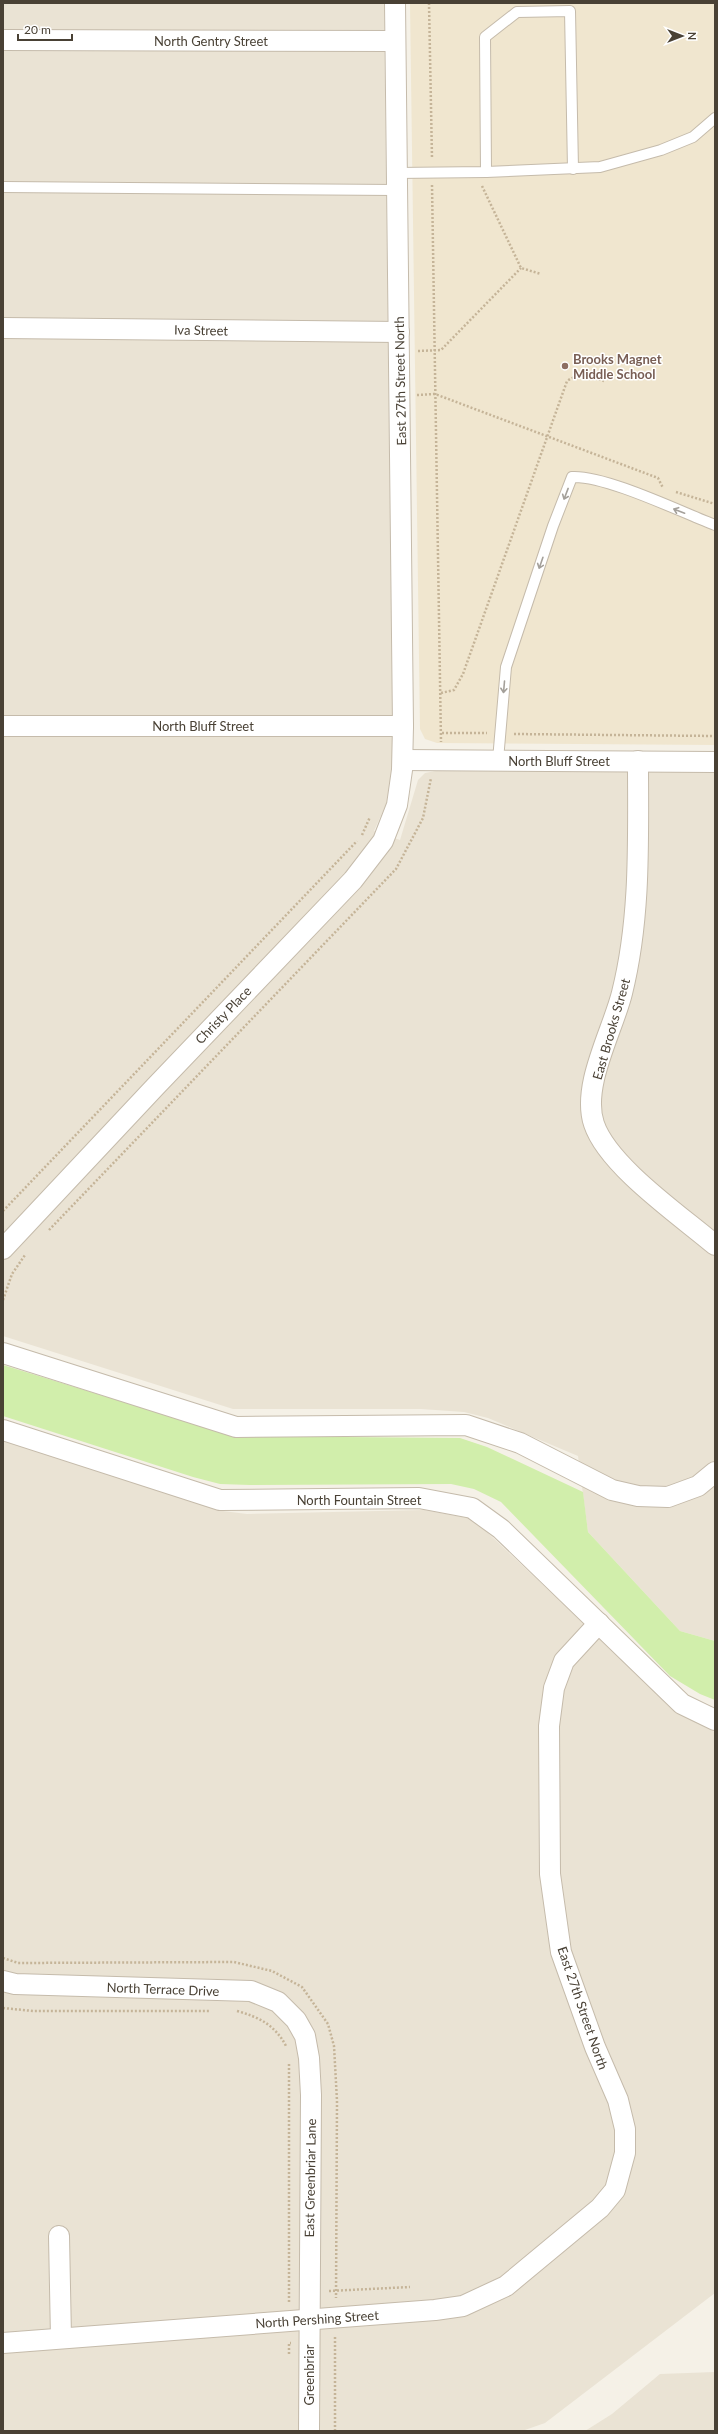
<svg xmlns="http://www.w3.org/2000/svg" width="718" height="2434" font-family="Lato,sans-serif">
<rect width="100%" height="100%" fill="#f5f1e7"/>
<!-- residential -->
<g fill="#eae3d4">
<polygon points="3,3 384,3 393,769 387,802 374,831 400,840 418,780 425,773 441,770 715,771 715,1641 680,1631 588,1532 578,1456 488,1418 464,1412 421,1409 233,1409 3,1336"/>
<polygon points="3,1440 223,1511 247,1514 424,1510 473,1519 680,1714 715,1732 715,2293 545,2423 522,2431 3,2431"/>
<polygon points="715,2372 715,2431 585,2431 612,2414 660,2374"/>
</g>
<!-- education -->
<polygon fill="#f0e6cf" points="410,3 715,3 715,745 437,743 425,739 420,729"/>
<!-- green -->
<polygon fill="#d1eeab" points="3,1365 234,1436 460,1438 487,1447 583,1492 588,1532 680,1631 715,1641 715,1700 700,1694 670,1676 501,1502 474,1489 451,1484 250,1485 220,1484 193,1477 3,1416"/>
<g fill="none" stroke-linecap="round" stroke-linejoin="round">
<defs>
<g id="lane">
<polyline points="486,172 485,37 517,12 570,11 573,169"/>
<polyline points="396,173 486,172 600,167 661,150 693,137 715,118"/>
<polyline points="3,187 396,190"/>
<path d="M498 760 506 667 553 526 572 477C605 475 681 512 715 525"/>
</g>
<g id="street">
<polyline points="3,40 395,41"/>
<polyline points="3,328 399,332"/>
<polyline points="3,726 403,726"/>
<polyline points="403,760 715,762"/>
<path d="M638 761C638 839 641 917 622 993 613 1030 581 1086 594 1124 608 1166 681 1216 715 1245"/>
<polyline points="3,1249 155,1087 353,880 383,841 397,805 402,770 403,726 395,3"/>
<polyline points="3,1353 236,1427 466,1425 520,1443 612,1490 638,1496 668,1497 698,1486 715,1472"/>
<polyline points="3,1430 220,1500 419,1498 472,1508 501,1529 682,1704 715,1720"/>
<polyline points="3,1981 15,1984 251,1991 278,2002 296,2020 305,2036 309,2058 311,2095 309,2431"/>
<polyline points="59,2236 61,2338"/>
<polyline points="3,2343 435,2310 463,2306 506,2286 600,2208 615,2190 625,2153 625,2129 618,2100 595,2047 561,1952 550,1874 549,1726 554,1688 564,1661 599,1623"/>
</g>
</defs>
<!-- lane casing -->
<use href="#lane" stroke="#c5bbab" stroke-width="12"/>
<!-- street casing -->
<use href="#street" stroke="#c5bbab" stroke-width="22"/>
<!-- path -->
<g stroke="#c5b498" stroke-width="2.5" stroke-dasharray="2 2" stroke-linecap="butt">
<polyline points="429,3 432,158"/>
<polyline points="432,185 441,742"/>
<polyline points="482,186 521,268 541,274"/>
<polyline points="418,351 441,350 521,268"/>
<polyline points="417,395 435,394 658,478 663,488"/>
<polyline points="676,492 715,504"/>
<path d="M441 693 454 690 463 674 567 381C580 372 590 376 604 381"/>
<polyline points="442,733 487,733"/>
<polyline points="514,734 715,736"/>
<polyline points="362,835 370,817"/>
<polyline points="3,1211 357,841"/>
<polyline points="49,1230 396,869 423,818 431,778"/>
<polyline points="3,1300 12,1274 25,1255"/>
<polyline points="3,1958 18,1963 234,1962 272,1971 302,1987 328,2024 334,2046 337,2101 336,2298"/>
<polyline points="3,2008 33,2011 210,2011"/>
<path d="M237 2011C259 2017 275 2025 286 2046"/>
<polyline points="289,2064 289,2303"/>
<polyline points="329,2291 410,2287"/>
<polyline points="289,2354 289,2343 291,2343"/>
<polyline points="335,2431 335,2335"/>
</g>
<!-- lane -->
<use href="#lane" stroke="#fff" stroke-width="10"/>
<!-- street -->
<use href="#street" stroke="#fff" stroke-width="20"/>
</g>
<!-- one-way arrows -->
<defs><path id="oneway-shaft" d="M-6 0H5M1.5-3L5.5 0L1.5 3" fill="none" stroke-width="1.6" stroke-linecap="round" stroke-linejoin="round"/></defs>
<g stroke="#a4a09a">
<use href="#oneway-shaft" transform="translate(566 494) rotate(111)"/>
<use href="#oneway-shaft" transform="translate(679 511) rotate(-159)"/>
<use href="#oneway-shaft" transform="translate(541 563) rotate(109)"/>
<use href="#oneway-shaft" transform="translate(504 687) rotate(95)"/>
</g>
<!-- markers -->
<circle fill="#8d6e63" stroke="#fff" stroke-width="1.5" cx="565" cy="366" r="4"/>
<g text-anchor="middle" dominant-baseline="central" stroke-width="3" stroke-linejoin="round" paint-order="stroke">
<!-- street labels -->
<g font-size="13" fill="#494135" stroke="#fff">
<text x="211" y="41">North Gentry Street</text>
<text transform="translate(201 330) rotate(1)">Iva Street</text>
<text transform="translate(400 381) rotate(-91)">East 27th Street North</text>
<text x="203" y="726">North Bluff Street</text>
<text x="559" y="761">North Bluff Street</text>
<text transform="translate(223 1015) rotate(-46)">Christy Place</text>
<text transform="translate(611 1029) rotate(-74)">East Brooks Street</text>
<text x="359" y="1500">North Fountain Street</text>
<text transform="translate(163 1989) rotate(2)">North Terrace Drive</text>
<text transform="translate(583 2008) rotate(71)">East 27th Street North</text>
<text transform="translate(310 2178) rotate(-89)">East Greenbriar Lane</text>
<text transform="translate(317 2319) rotate(-4)">North Pershing Street</text>
<text transform="translate(309 2375) rotate(-90)">Greenbriar</text>
</g>
<!-- education labels -->
<g font-size="13" font-weight="bold" fill="#785e54" stroke="#fff" text-anchor="start">
<text x="573" y="359">Brooks Magnet<tspan x="573" dy="15">Middle School</tspan></text>
</g>
</g>
<!-- border -->
<rect width="718" height="2434" fill="none" stroke="#494135" stroke-width="8"/>
<!-- north arrow -->
<g transform="translate(682 36) rotate(90)" stroke="#ffffff" stroke-width="3" paint-order="stroke">
<path d="M0-3L7 15L0 10L-7 15Z" fill="#494135"/>
<text y="-6" font-size="11" font-weight="bold" text-anchor="middle" fill="#494135">N</text>
</g>
<!-- scale -->
<path d="M18 34v6h54v-6" fill="none" stroke="#494135" stroke-width="2"/>
<text x="24" y="34" font-size="12" fill="#494135" stroke="#ffffff" stroke-width="3" paint-order="stroke">20 m</text>
</svg>
